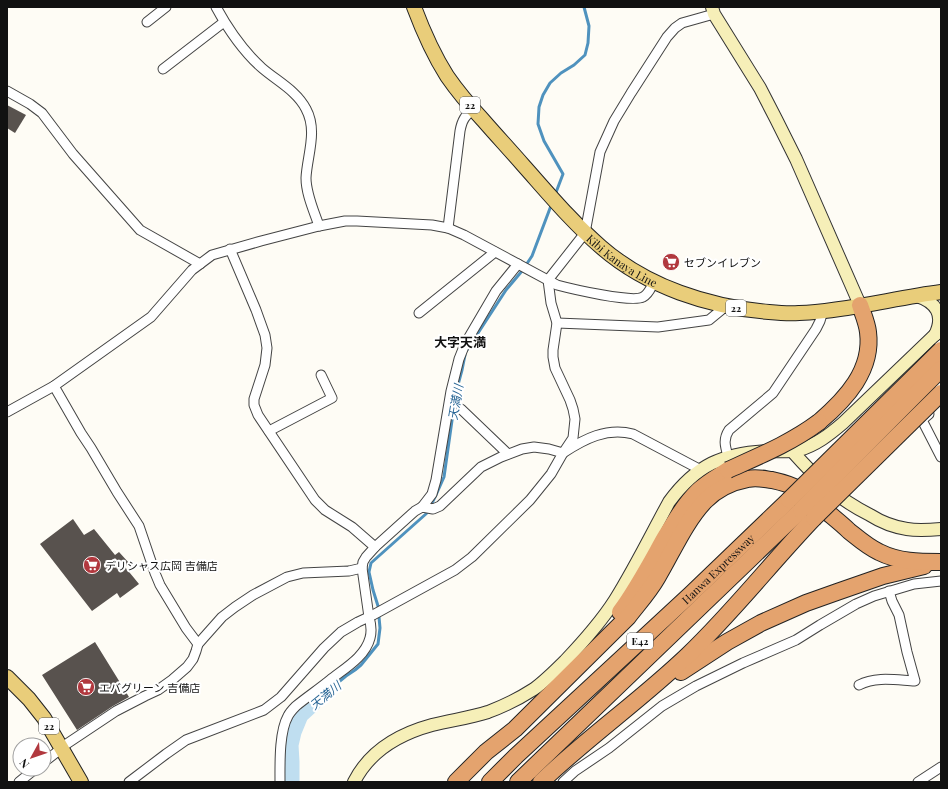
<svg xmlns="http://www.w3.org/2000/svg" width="948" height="789" font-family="'Playfair Display','Noto Sans JP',serif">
<rect width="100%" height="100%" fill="#fefcf5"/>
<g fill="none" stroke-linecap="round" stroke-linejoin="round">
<!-- stream -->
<g stroke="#4f92be" stroke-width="3">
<polyline points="555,195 563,174 544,141 538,124 539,107 543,95 550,83 561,73 574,65 585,55 588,43 589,26 584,7"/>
<polyline points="467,350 506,290 522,271 532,256 552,203"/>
<polyline points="313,703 346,676 355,670 361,665 378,644 380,628 378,606 373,590 369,572 371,563 427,513 436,495 444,477 456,392 462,370 465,355"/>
</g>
<!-- river -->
<polyline stroke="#bfdef0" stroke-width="17" points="291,782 291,762 290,745 293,732 300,715 313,703"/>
</g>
<!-- building -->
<g fill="#58524e">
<polygon points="7,105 26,115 15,133 7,128"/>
<polygon points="73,519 84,535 94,529 115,555 119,552 129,563 125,567 139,584 120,598 117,593 92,611 40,544"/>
<polygon points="95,642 129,697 113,706 77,730 42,675"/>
</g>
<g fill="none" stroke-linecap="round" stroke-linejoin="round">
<defs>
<g id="street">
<path d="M216 7C228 29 243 51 262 68 277 81 297 91 306 109 318 131 307 156 306 178 306 194 314 211 319 226"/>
<polyline points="147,22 166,7"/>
<polyline points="163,69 224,22"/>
<polyline points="7,91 30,104 42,113 73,154 140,230 200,264"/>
<path d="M448 228 460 131C462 120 465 116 473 109"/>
<polyline points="230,249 256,310 265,335 267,348 265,365 254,399 254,405 258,415 315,500 325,510 352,527 375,547"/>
<polyline points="419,313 495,252"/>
<polyline points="557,323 658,327 709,320 726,306"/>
<polyline points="54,386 81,433 91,448 117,492 139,526 155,573 160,585 186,628 198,644"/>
<polyline points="461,409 508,454"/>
<path d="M7 412 54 386 151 317 192 270 212 255 261 241 319 226 345 221H357L432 225 448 228 464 235 557 285C572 289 632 303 643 297 649 294 651 287 654 282"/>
<polyline points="929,414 922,420 941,457"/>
<polyline points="269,431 332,398 321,375"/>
<path d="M728 456C725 446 723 439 729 430L773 393 816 329 820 321 823 311"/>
<polyline points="422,507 432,494 436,480 451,391 459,359 465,344 496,291 518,264"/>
<path d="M859 685C876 676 896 680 915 681L907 652 899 615 892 601 889 591"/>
<path d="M62 747 116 711 145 696 158 690 172 680 187 667 193 659 196 651 198 644 222 617 235 607 253 595 287 577 303 573 349 571 362 568 363 562 366 557 375 547 415 511 422 507 433 509 440 506 481 467 501 457 522 449 534 447 549 449 563 453C584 439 607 427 633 434L701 470"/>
<polyline points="44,762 62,748"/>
<polyline points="19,782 35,769"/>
<polyline points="129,782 166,754 186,740 264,710 281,697 324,648 341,632 358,622 373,615 455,570 472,557 530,500 551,474 563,453 573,438 575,419 573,409 570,400 555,368 553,357 553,350 557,323 551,303 548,280 585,233 600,152 614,121 631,93 667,37 675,28 682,23 714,14"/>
<path d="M280 782C280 764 279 732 288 716 290 712 293 709 296 706 307 697 319 689 330 680 345 668 365 657 370 638 372 631 371 624 369 617L362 568"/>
<polyline points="563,782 575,771 609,748 662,706 696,686 743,663 796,640 820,625 856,604 874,596 914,584 941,581"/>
<polyline points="918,782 941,767"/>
</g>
<g id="secondary">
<polyline points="712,7 714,14 760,88 776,119 796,159 860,305"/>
<path d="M917 296C936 302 945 315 935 335"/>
<path d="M792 451C817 479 836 498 870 515 881 522 894 527 907 529 918 531 930 530 941 529"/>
<path d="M354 782C370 750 399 734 432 725 451 720 470 718 488 712 504 706 520 698 534 689 545 681 555 671 565 661 583 642 601 622 615 600 635 568 651 535 669 502 696 465 723 453 768 451 779 451 788 452 799 450 816 445 829 435 843 423L941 329"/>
</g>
<g id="primary">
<path id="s1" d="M414 7C423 31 433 54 447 76 458 92 470 106 483 120 496 135 510 150 523 165 548 193 572 222 601 247 647 287 709 307 769 312 779 313 789 314 799 313 847 311 894 298 941 292"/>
<polyline points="7,677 29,699 44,718 81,782"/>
</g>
<g id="highway">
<path d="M819 422C846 399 873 370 868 332 867 323 863 314 860 305"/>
<path d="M620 612C637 589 650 564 664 539 674 522 684 505 698 491 706 483 717 477 728 470"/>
<polyline points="681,672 727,642 761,623 806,603 837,592 883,576 924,566"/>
<path d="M456 782 486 752 515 729 628 617C638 604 649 592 657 578 672 553 685 522 705 501 717 489 732 482 748 479 756 477 764 479 772 480 781 482 790 484 798 489 808 494 817 503 826 511 834 518 842 524 849 531 859 539 868 547 879 552 899 562 919 562 941 562"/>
<path id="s2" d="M490 782 516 756 691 594 789 500"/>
<polyline points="518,782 801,510"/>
<path d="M541 782C588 737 641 700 688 655 733 612 771 563 814 518"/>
</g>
</defs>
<!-- street casing -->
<use href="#street" stroke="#444" stroke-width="11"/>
<!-- secondary casing -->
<use href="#secondary" stroke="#333" stroke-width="14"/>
<!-- primary casing -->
<use href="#primary" stroke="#222" stroke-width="16"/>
<!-- highway casing -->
<use href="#highway" stroke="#222" stroke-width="18"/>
<!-- street -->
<use href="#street" stroke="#fff" stroke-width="9"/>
<!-- secondary -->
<use href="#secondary" stroke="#f6efb8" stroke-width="12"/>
<!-- primary -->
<use href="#primary" stroke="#e9cd7a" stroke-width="14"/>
<!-- highway -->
<use href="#highway" stroke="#e4a36e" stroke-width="16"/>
<defs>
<g id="highway-bridge">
<path d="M728 470C759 456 791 443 819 422"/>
<polyline points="789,500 941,350"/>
<polyline points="801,510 941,369"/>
<polyline points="814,518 941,393"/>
</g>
</defs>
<!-- highway-bridge casing -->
<use href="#highway-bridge" stroke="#222" stroke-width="18" stroke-linecap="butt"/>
<!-- highway-bridge -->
<use href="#highway-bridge" stroke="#e4a36e" stroke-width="16"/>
</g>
<!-- icons -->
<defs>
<symbol id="supermarket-disc" viewBox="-11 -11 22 22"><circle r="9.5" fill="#b1383e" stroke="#fff"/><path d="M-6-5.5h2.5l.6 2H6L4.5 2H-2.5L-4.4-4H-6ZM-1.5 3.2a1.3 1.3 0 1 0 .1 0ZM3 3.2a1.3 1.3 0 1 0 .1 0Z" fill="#fff"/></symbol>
</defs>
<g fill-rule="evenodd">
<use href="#supermarket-disc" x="661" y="252" width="20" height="20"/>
<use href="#supermarket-disc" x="82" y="555" width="20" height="20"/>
<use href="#supermarket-disc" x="76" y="677" width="20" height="20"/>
</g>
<g text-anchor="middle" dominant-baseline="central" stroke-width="4" stroke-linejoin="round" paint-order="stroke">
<!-- shield labels -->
<g fill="#fff" stroke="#585858" stroke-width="1">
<rect x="460" y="97" width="20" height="16" rx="3"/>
<rect x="726" y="300" width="20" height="16" rx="3"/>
<rect x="627" y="633" width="26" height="16" rx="3"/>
<rect x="39" y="718" width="20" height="16" rx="3"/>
</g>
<g font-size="10" font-weight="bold" fill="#111">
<text x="470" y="105">22</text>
<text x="736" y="308">22</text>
<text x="640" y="641">E42</text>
<text x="49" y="726">22</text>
</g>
<!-- street labels -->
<g font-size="11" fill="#111" stroke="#fff">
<text stroke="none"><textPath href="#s1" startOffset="332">Kibi Kanaya Line</textPath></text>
<text stroke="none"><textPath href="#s2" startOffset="312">Hanwa Expressway</textPath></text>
</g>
<!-- poi labels -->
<g font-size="11" fill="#111" stroke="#fff" text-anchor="start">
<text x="684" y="262">セブンイレブン</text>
<text x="105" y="565">デリシャス広岡 吉備店</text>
<text x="99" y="687">エバグリーン 吉備店</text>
</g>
<!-- water labels -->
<g font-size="12" font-style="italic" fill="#276595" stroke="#fff">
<text transform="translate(455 402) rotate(-80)">天満川</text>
<text transform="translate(325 695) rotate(-39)">天満川</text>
</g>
<!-- quarter labels -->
<g font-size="13" font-weight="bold" fill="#111" stroke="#fff">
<text x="460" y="341">大字天満</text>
</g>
</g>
<!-- border -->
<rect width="948" height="789" fill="none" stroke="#111111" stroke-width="16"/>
<!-- north arrow -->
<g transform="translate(32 757) rotate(230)"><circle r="19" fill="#ffffff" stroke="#a0a0a0"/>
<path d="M0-3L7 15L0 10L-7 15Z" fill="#b1383e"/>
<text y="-6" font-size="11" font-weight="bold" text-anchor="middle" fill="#111111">N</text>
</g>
</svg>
